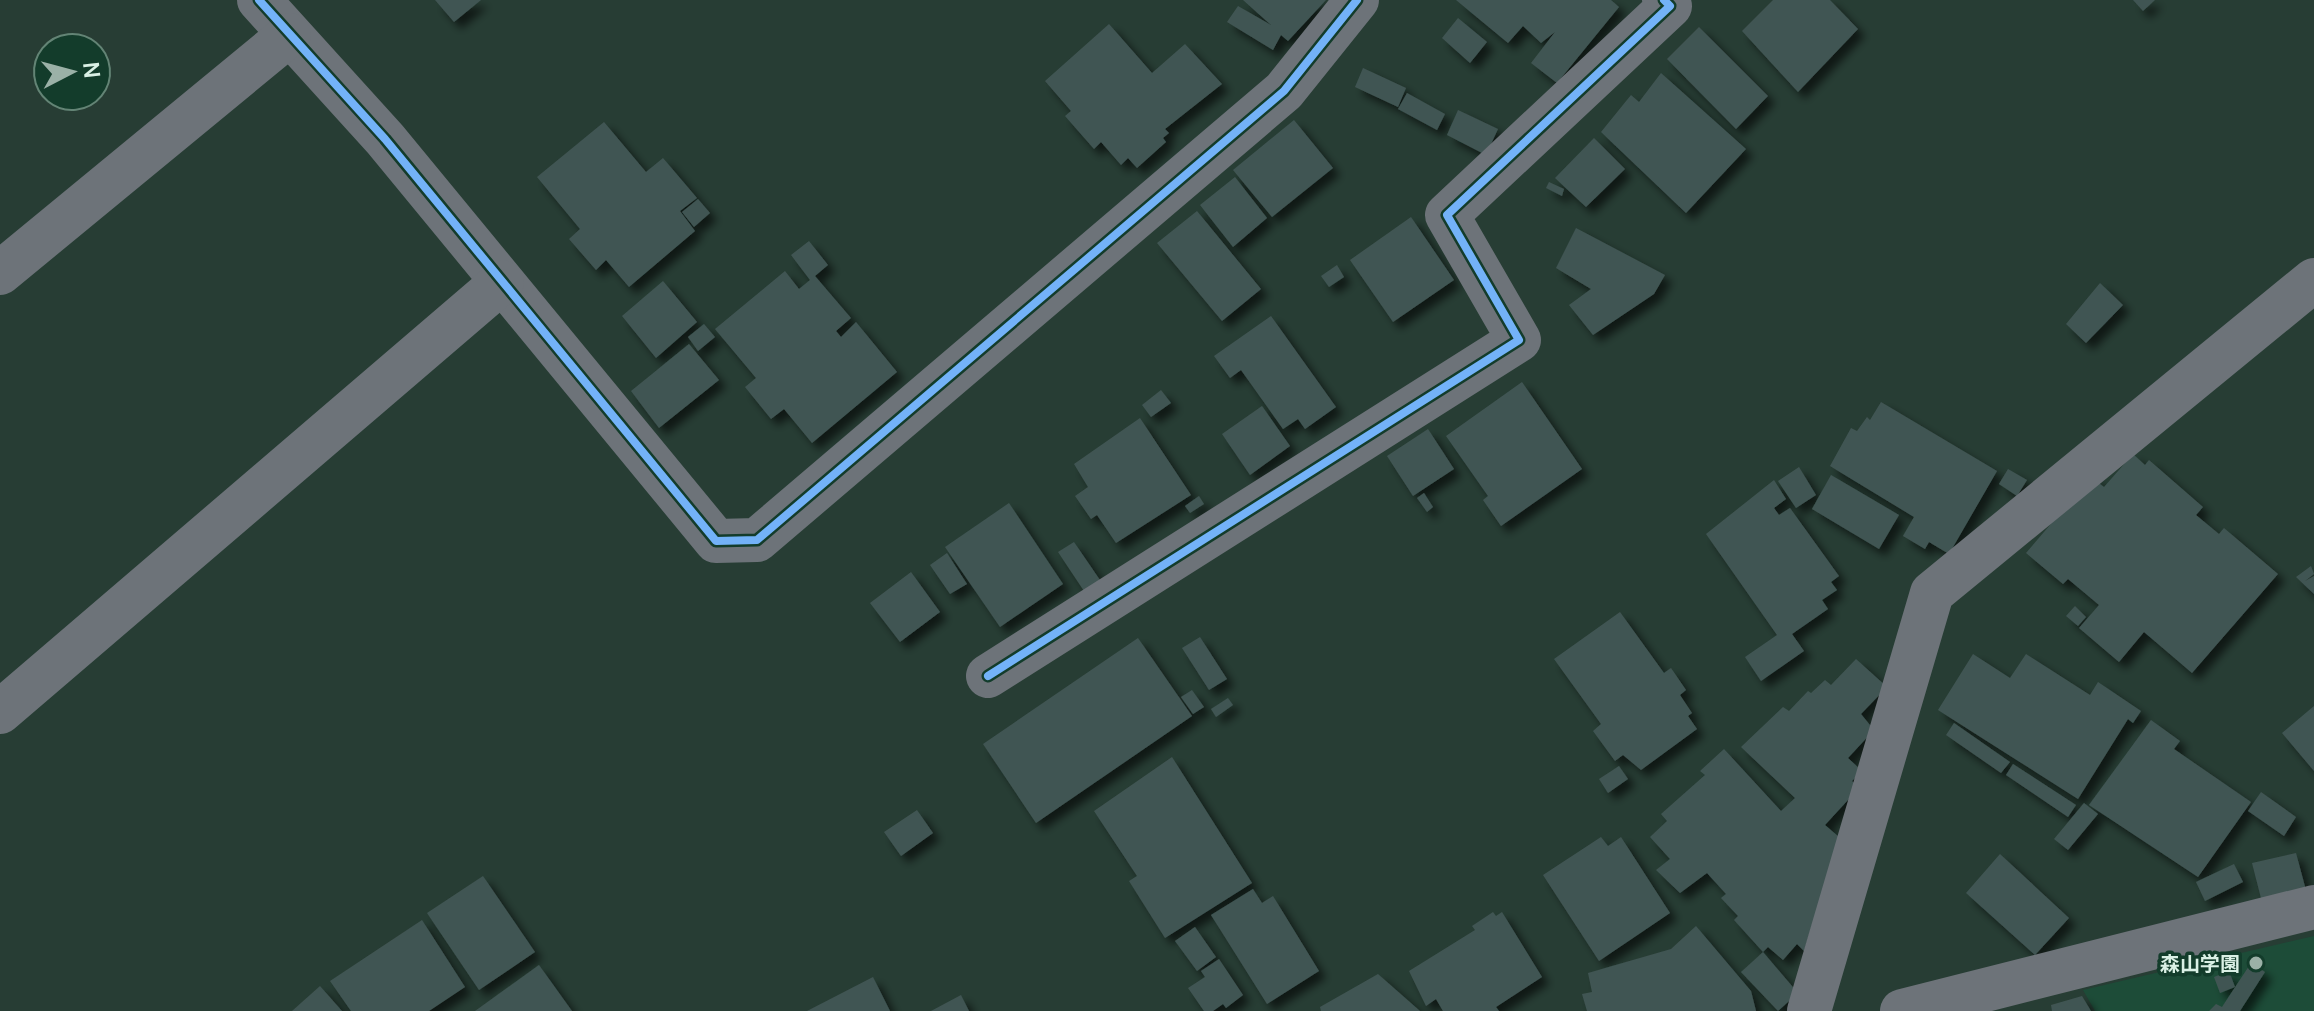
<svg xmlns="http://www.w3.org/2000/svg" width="2314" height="1011" font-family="Manrope,'Noto Sans JP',sans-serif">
<defs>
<filter id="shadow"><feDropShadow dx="7" dy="7" stdDeviation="4" flood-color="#0009"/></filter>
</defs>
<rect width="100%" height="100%" fill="#273d34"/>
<!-- built -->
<polygon fill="#1d4c38" points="2314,936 2314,1011 2095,1011 2083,990"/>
<!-- building -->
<g fill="#415553" filter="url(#shadow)">
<polygon points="435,0 481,0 454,22"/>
<polygon points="1243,0 1326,0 1288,41 1281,35 1273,50 1227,22 1238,6 1271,25"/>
<polygon points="1456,0 1611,0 1619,7 1557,83 1531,63 1555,32 1541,43 1523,26 1508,43"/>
<polygon points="1773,0 1830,0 1858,29 1798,92 1742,31"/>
<polygon points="2133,0 2155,0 2143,11"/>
<polygon points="1458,18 1487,42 1470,63 1442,38"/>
<polygon points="1109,24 1152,73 1185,44 1222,84 1165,129 1169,133 1163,138 1166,142 1137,168 1128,158 1121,165 1101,142 1094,149 1065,116 1071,111 1045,81"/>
<polygon points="1699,27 1768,96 1736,129 1667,59"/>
<polygon points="1363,68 1406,88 1398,107 1355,87"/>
<polygon points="1661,73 1746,149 1686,213 1601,132 1631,95 1639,102"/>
<polygon points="1407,93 1445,114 1437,130 1398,109"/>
<polygon points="1458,110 1498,129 1486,155 1447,135"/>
<polygon points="1294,120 1333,168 1272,217 1233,170"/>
<polygon points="604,122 646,172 663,158 697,198 680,211 695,231 629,287 606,260 596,270 569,239 580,229 537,177"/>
<polygon points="1594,138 1625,169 1586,207 1555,178"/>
<polygon points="1235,177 1267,218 1233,247 1200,205"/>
<polygon points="1549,182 1564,189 1562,196 1546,188"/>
<polygon points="698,199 710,213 694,227 682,212"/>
<polygon points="1197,211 1261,289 1222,321 1157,243"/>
<polygon points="1411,217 1454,280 1393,322 1350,260"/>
<polygon points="1576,228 1665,275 1654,294 1593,335 1569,305 1591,289 1556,268"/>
<polygon points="809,241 828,265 815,276 851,318 836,331 841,337 856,322 897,372 812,443 784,409 771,419 745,387 756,378 715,329 785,271 799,289 810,280 791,255"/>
<polygon points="1337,265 1344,277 1329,287 1321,276"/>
<polygon points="663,281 697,322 656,358 622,316"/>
<polygon points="2100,283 2123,305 2086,343 2066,324"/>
<polygon points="1271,316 1336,407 1305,429 1298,419 1283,429 1241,370 1230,378 1214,356"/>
<polygon points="704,324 715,337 698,351 688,337"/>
<polygon points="689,344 719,380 659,428 631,391"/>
<polygon points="1522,382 1582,469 1501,526 1483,500 1488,496 1446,436"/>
<polygon points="1161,390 1171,403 1151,417 1142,405"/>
<polygon points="1881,402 1997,471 1949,554 1929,542 1925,549 1903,536 1914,517 1830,466 1851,428 1857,431 1867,417 1870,420"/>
<polygon points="1262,406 1290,446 1250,475 1222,434"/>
<polygon points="1140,418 1191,495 1116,543 1097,515 1091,519 1075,496 1088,487 1074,464"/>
<polygon points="1428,429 1454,469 1413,496 1387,456"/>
<polygon points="2133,454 2145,465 2149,460 2203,507 2196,515 2219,534 2224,528 2278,574 2192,673 2144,632 2119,662 2079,628 2099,605 2068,579 2063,584 2026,553 2091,477 2104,487"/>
<polygon points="1799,467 1816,495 1796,508 1778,481"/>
<polygon points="2008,469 2027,480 2017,496 1999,484"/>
<polygon points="1831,475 1899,515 1879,549 1812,509"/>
<polygon points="1774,480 1786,499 1774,508 1779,515 1790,508 1839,576 1831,582 1837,590 1822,600 1828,609 1792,634 1804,651 1761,681 1745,657 1777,635 1706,534"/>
<polygon points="1424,493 1433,507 1427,512 1417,498"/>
<polygon points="1199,496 1204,504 1190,513 1185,506"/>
<polygon points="1009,503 1063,584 1000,627 945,547"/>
<polygon points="1074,542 1100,580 1084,591 1058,552"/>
<polygon points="947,553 967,584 950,594 930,565"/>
<polygon points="2311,566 2314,574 2305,581 2314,576 2314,594 2296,577"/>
<polygon points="911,572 940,612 900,642 870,603"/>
<polygon points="2075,606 2086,617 2078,626 2066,616"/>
<polygon points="1620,612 1664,673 1671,668 1686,690 1680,695 1692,713 1688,716 1697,729 1641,770 1623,755 1615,761 1593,731 1601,724 1554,659"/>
<polygon points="1200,637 1227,679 1209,690 1182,648"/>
<polygon points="1138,638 1192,716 1036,823 983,744"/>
<polygon points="1973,654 2010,678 2026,654 2090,695 2098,682 2141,711 2133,723 2128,719 2078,799 1938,710"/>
<polygon points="1856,659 1887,687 1861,714 1874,730 1848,758 1862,771 1852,781 1859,788 1825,825 1839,837 1804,951 1797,944 1783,960 1768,947 1763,952 1734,920 1738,916 1721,898 1726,894 1707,873 1680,893 1656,870 1670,859 1650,837 1667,821 1661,814 1705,775 1700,771 1724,749 1781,811 1795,798 1741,747 1783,707 1789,711 1808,691 1811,693 1825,680 1831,685"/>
<polygon points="1192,690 1204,707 1193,714 1181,697"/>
<polygon points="1228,698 1233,705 1216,717 1211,709"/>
<polygon points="2314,706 2314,771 2282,733"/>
<polygon points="2151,720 2180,741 2174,749 2251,802 2198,877 2089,805"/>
<polygon points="1954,723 2010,762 2001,773 1946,735"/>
<polygon points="1172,757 1252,883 1165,938 1129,881 1137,876 1094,811"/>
<polygon points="2013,764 2076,805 2068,817 2006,775"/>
<polygon points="1619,766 1628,779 1608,793 1599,779"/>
<polygon points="2261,792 2296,817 2284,836 2248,811"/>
<polygon points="2084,803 2098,814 2068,850 2054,839"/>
<polygon points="917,810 933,833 901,856 884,832"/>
<polygon points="1601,837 1608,846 1621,837 1670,913 1599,961 1543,875"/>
<polygon points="2296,853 2307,894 2263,906 2252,863"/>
<polygon points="2000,854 2069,918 2035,955 1966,893"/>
<polygon points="2234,864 2243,882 2205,901 2196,882"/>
<polygon points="483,876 535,952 479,990 427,913"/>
<polygon points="1253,889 1262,903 1273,896 1319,971 1267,1004 1211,915"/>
<polygon points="1493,912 1496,916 1502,912 1542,977 1496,1007 1499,1011 1443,1011 1436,999 1426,1006 1409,971 1475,930 1472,926"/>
<polygon points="422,920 465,987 429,1011 351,1011 330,981"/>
<polygon points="1696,926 1751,991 1756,1011 1587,1011 1582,994 1592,992 1588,973 1671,949"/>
<polygon points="1195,927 1216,957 1197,971 1175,941"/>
<polygon points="1763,952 1798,993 1778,1011 1741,972"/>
<polygon points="1219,959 1243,995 1226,1008 1223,1004 1213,1011 1204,1011 1188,988 1205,977 1201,971"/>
<polygon points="2251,963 2265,972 2240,1011 2209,1011 2216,1004 2222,1007"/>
<polygon points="539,965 572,1011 475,1011"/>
<polygon points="2229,971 2235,987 2220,993 2214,977"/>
<polygon points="1378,974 1420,1011 1321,1011 1320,1007"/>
<polygon points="873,977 890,1011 807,1011"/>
<polygon points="320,986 342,1011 292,1011"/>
<polygon points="961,995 969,1011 931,1011"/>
<polygon points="2082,996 2091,1011 2052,1011 2051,1005"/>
</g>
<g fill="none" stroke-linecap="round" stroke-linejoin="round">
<!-- minor -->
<g stroke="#6d7379" stroke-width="44">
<polyline points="259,0 385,139 716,541 757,540 1284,91 1357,0"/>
<polyline points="0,273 289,35"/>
<polyline points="988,676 1519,340 1447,215 1670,6 1664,0"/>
<polyline points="0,712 502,282"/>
<polyline points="1809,1011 1932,593 2314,280"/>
<polyline points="1902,1011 2314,907"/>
</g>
<defs>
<g id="cycleway">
<polyline points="259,0 385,139 716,541 757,540 1284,91 1357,0"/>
<polyline points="988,676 1519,340 1447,215 1670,6 1664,0"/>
</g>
</defs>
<!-- cycleway casing -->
<use href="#cycleway" stroke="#133c2b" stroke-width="13"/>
<!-- cycleway -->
<use href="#cycleway" stroke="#73b2f8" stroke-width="8"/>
</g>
<!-- markers -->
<circle fill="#9bb1a7" stroke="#133c2b" stroke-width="3" cx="2256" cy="963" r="8"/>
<g text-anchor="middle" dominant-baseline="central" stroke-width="7" stroke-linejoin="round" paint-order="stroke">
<!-- poi labels -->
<g font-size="20" font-weight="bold" fill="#daf0e5" stroke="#133c2b" text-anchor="end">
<text x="2240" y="963">森山学園</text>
</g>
</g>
<!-- north arrow -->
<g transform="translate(72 72) rotate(84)"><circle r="38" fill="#133c2b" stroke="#638475" stroke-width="2"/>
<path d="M0-6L14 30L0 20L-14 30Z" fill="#9bb1a7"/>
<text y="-12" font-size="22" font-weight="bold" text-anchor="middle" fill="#daf0e5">N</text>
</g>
</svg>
